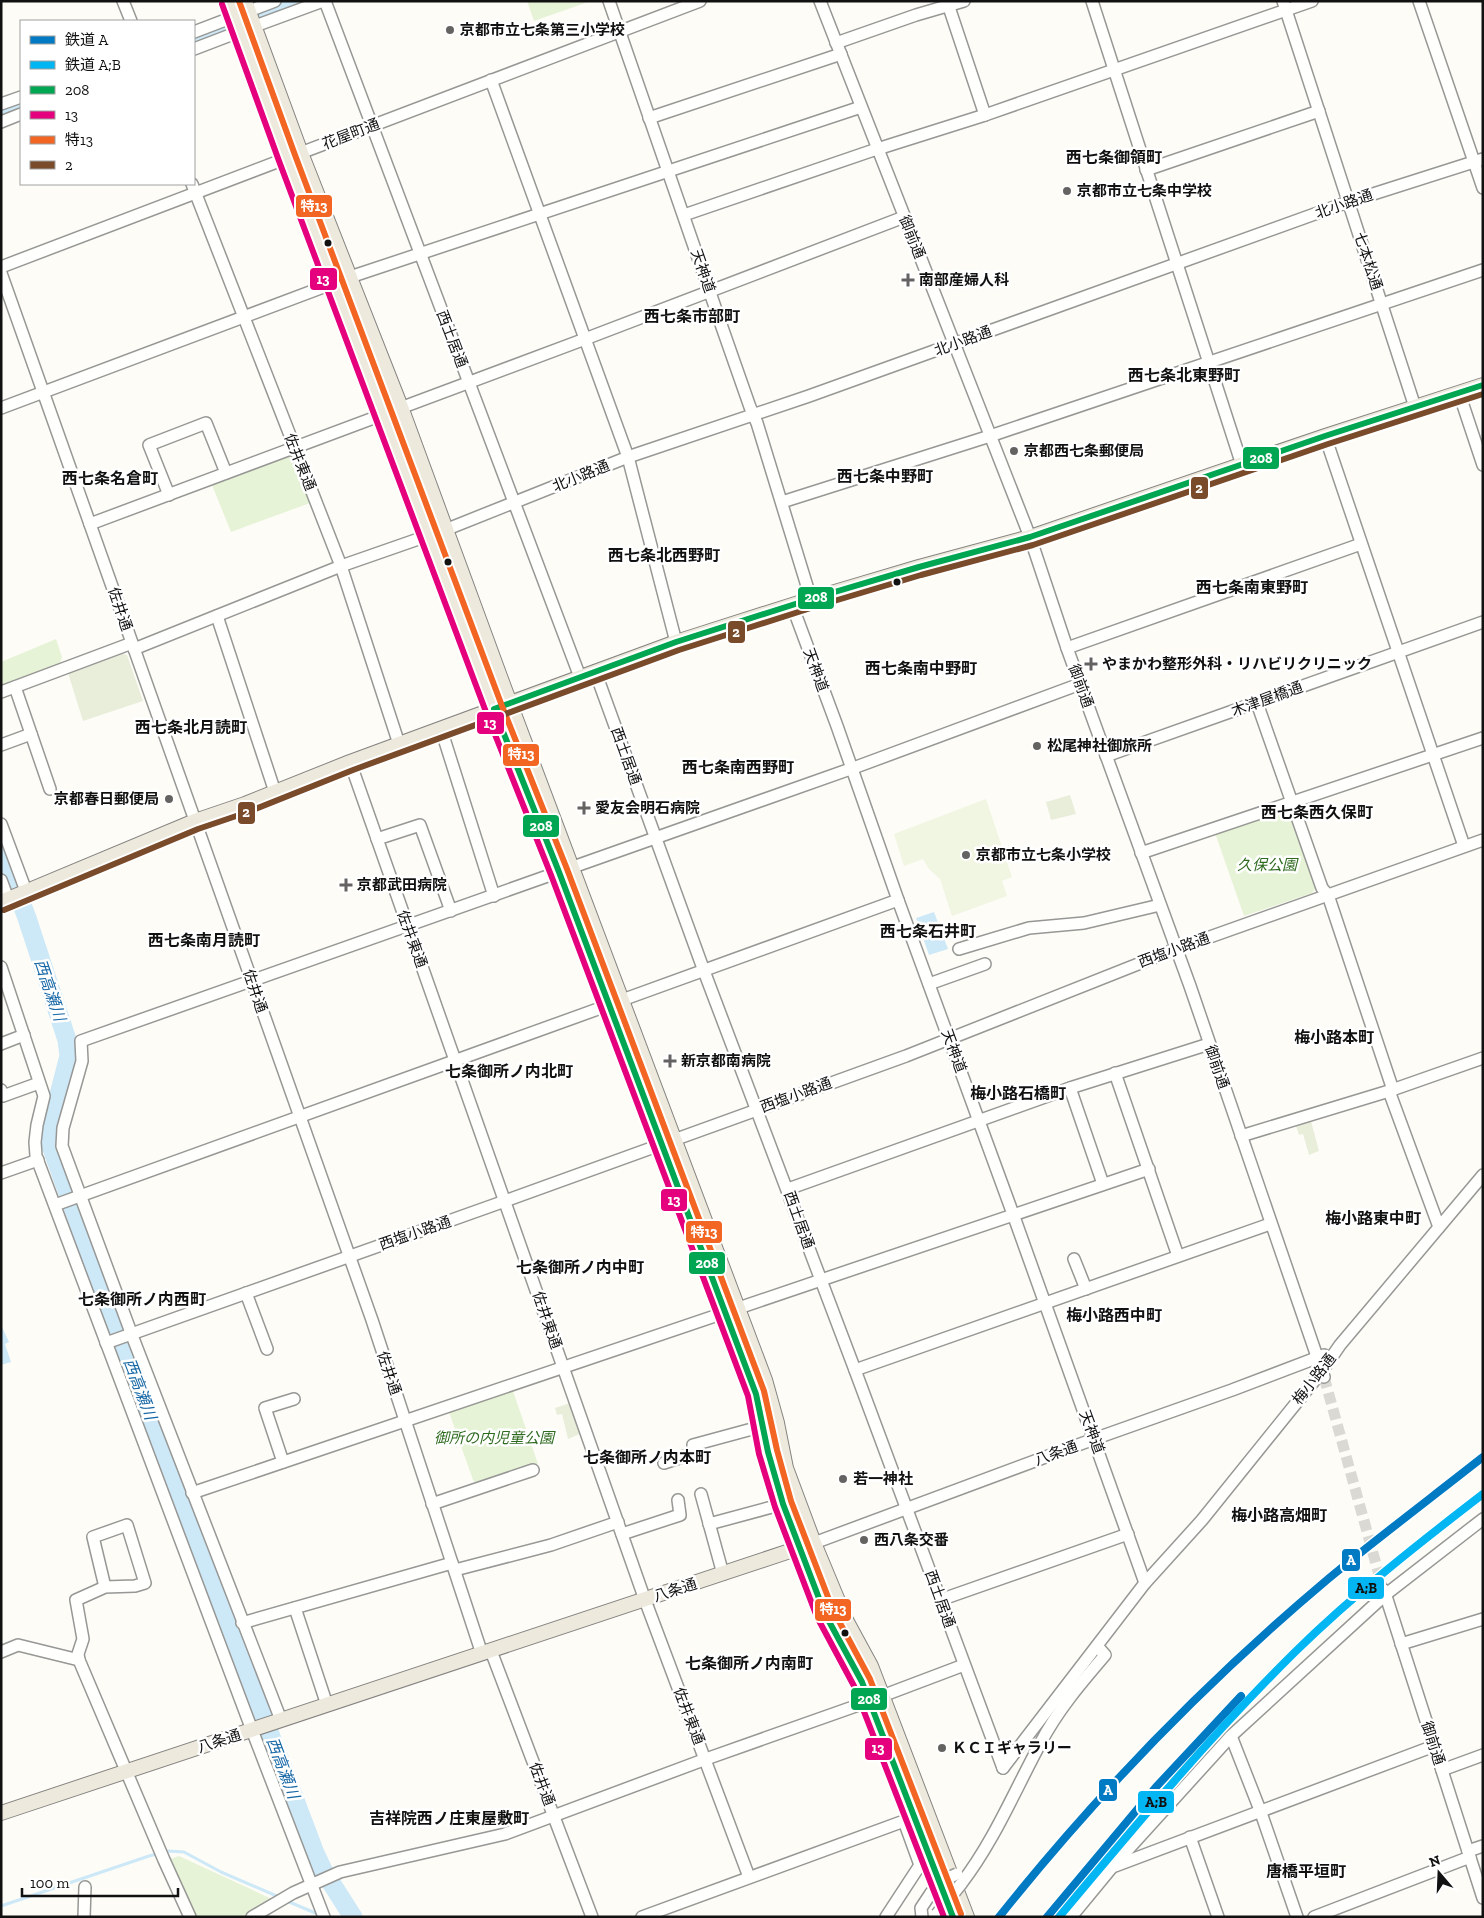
<svg xmlns="http://www.w3.org/2000/svg" width="1484" height="1918" font-family="'Zilla Slab','Noto Sans JP',serif">
<rect width="100%" height="100%" fill="#fdfcf7"/>
<!-- green -->
<g fill="#e7f3d7">
<polygon points="527,1 591,1 534,21"/>
<polygon points="289,455 294,457 310,503 231,532 212,485"/>
<polygon points="56,639 62,657 59,666 1,687 1,662"/>
<polygon points="1284,811 1290,813 1316,888 1312,893 1244,916 1215,833"/>
<polygon points="513,1391 538,1464 478,1485 473,1480 449,1412"/>
<polygon points="179,1856 272,1899 242,1917 194,1917 170,1859"/>
</g>
<!-- cemetery -->
<g fill="#e9eedb">
<polygon points="121,653 127,655 143,701 83,721 68,673"/>
<polygon points="1070,795 1076,814 1051,820 1046,802"/>
<polygon points="1311,1121 1319,1151 1309,1155 1303,1134 1299,1135 1296,1126"/>
<polygon points="570,1403 582,1433 568,1439 562,1414 557,1415 555,1408"/>
</g>
<!-- pitch -->
<polygon fill="#f0f6e1" points="986,799 1012,877 1002,881 1007,896 952,916 940,879 929,869 923,859 904,866 894,834"/>
<!-- water -->
<g fill="#cde8f7">
<polygon points="934,912 948,949 929,955 916,918"/>
<polygon points="1,1325 9,1342 5,1344 11,1362 1,1365"/>
<polygon points="331,1881 354,1917 351,1917 328,1882"/>
</g>
<g fill="none" stroke-linecap="round" stroke-linejoin="round">
<!-- stream -->
<g stroke="#cde8f7" stroke-width="3">
<polyline points="287,1901 320,1915"/>
<polyline points="1,1906 149,1856 169,1851 184,1852 221,1872 279,1897"/>
</g>
<!-- river -->
<g stroke="#cde8f7" stroke-width="19">
<polyline points="267,14 301,1"/>
<polyline points="194,42 224,31"/>
<polyline points="1,115 21,107"/>
<polyline points="1,849 27,918 67,1040 69,1056 55,1110 50,1143 112,1317 315,1853 323,1870 353,1917"/>
</g>
<!-- minor-tunnel -->
<polyline stroke="#dad9d4" stroke-width="11" stroke-dasharray="11 5.5" stroke-linecap="butt" points="1324,1377 1383,1589"/>
<defs>
<g id="minor">
<polyline points="123,1 131,21"/>
<polyline points="325,1 580,677"/>
<polyline points="609,1 723,330 750,407 757,423 811,599"/>
<polyline points="820,1 1030,537 1067,648 1190,986 1324,1377"/>
<polyline points="947,1 985,115"/>
<polyline points="1092,1 1242,465"/>
<polyline points="1283,1 1415,407"/>
<polyline points="1419,1 1483,188"/>
<polyline points="255,26 323,1"/>
<polyline points="194,32 275,1"/>
<polyline points="836,43 916,15 964,1"/>
<polyline points="194,49 241,31"/>
<polyline points="491,80 628,457 676,642"/>
<polyline points="1,104 21,97"/>
<polyline points="649,118 841,54"/>
<polyline points="1,122 21,114"/>
<polyline points="1146,170 1319,111"/>
<polyline points="192,184 341,566 399,744"/>
<polyline points="684,215 871,151 985,115 1312,1"/>
<polyline points="1,267 700,1"/>
<polyline points="1,273 372,1320 482,1654"/>
<polyline points="1459,393 1483,465"/>
<polyline points="1,408 350,277 861,107"/>
<polyline points="1325,436 1464,846"/>
<polyline points="169,495 149,445 206,423 226,473"/>
<polyline points="782,502 990,436 1483,270"/>
<polyline points="90,524 585,339 904,217"/>
<polyline points="445,530 628,457 809,396 1348,202 1483,159"/>
<polyline points="792,605 837,726 898,900 1013,1214 1145,1583"/>
<polyline points="217,616 275,792"/>
<polyline points="1067,648 1361,544"/>
<polyline points="134,649 341,566 430,535"/>
<polyline points="595,671 704,971 855,1370 1003,1768"/>
<polyline points="15,687 50,789"/>
<polyline points="1,692 132,643"/>
<polyline points="1257,703 1322,888 1328,895 1393,1090"/>
<polyline points="441,729 494,896"/>
<polyline points="1,745 31,734"/>
<polyline points="1106,756 1483,622"/>
<polyline points="350,762 645,1600 749,1877"/>
<polyline points="1,824 26,891"/>
<polyline points="377,839 420,825 451,911"/>
<polyline points="1141,853 1483,738"/>
<polyline points="1,880 8,899"/>
<polyline points="959,949 1029,928 1084,923 1160,905"/>
<polyline points="1,967 44,1096 37,1125 35,1142 36,1156 252,1730 324,1917"/>
<polyline points="929,984 985,964"/>
<polyline points="622,1000 898,900"/>
<polyline points="1,1044 24,1035"/>
<polyline points="1115,1073 1178,1256"/>
<polyline points="1070,1088 1103,1184"/>
<polyline points="1,1090 3,1096 39,1083"/>
<polyline points="1389,1091 1439,1227"/>
<polyline points="1241,1136 1389,1091 1483,1058"/>
<polyline points="1,1173 38,1160"/>
<polyline points="788,1189 1070,1088 1209,1044"/>
<polyline points="55,1205 609,1005"/>
<polyline points="1074,1259 1086,1289"/>
<polyline points="246,1293 267,1349"/>
<polyline points="106,1343 505,1201 906,1056 1176,949 1483,840"/>
<polyline points="855,1370 1270,1224"/>
<polyline points="283,1462 265,1408 294,1399"/>
<polyline points="664,1463 694,1453 693,1445 763,1426"/>
<polyline points="192,1493 1149,1169"/>
<polyline points="701,1494 723,1574"/>
<polyline points="432,1504 533,1470"/>
<polyline points="709,1524 783,1504"/>
<polyline points="622,1534 680,1515 678,1500"/>
<polyline points="814,1543 1094,1439 1232,1390 1324,1355"/>
<polyline points="455,1570 551,1545 618,1522"/>
<polyline points="1384,1590 1483,1898"/>
<polyline points="940,1600 1128,1534"/>
<polyline points="295,1608 327,1705"/>
<polyline points="242,1623 452,1563"/>
<polyline points="1401,1644 1483,1619"/>
<polyline points="491,1651 592,1917"/>
<polyline points="1,1652 18,1645 79,1660 164,1860 190,1917"/>
<polyline points="79,1660 78,1654 83,1639 76,1600 105,1587 135,1586 145,1583 127,1525 93,1537 105,1587"/>
<polyline points="882,1696 964,1665"/>
<polyline points="281,1720 133,1338 62,1146 63,1128 82,1061 81,1041 856,767 1080,684"/>
<polyline points="1231,1736 1260,1810 1297,1917"/>
<polyline points="1003,1768 1145,1583 1202,1520 1322,1371 1340,1345 1483,1175"/>
<polyline points="1442,1770 1483,1755"/>
<polyline points="1190,1837 1218,1917"/>
<polyline points="1468,1851 1483,1846"/>
<polyline points="1115,1866 1434,1746"/>
<path d="M961 1884C994 1841 1014 1792 1040 1744 1057 1711 1081 1683 1105 1655L1097 1646"/>
<polyline points="84,1917 85,1887"/>
<polyline points="252,1917 293,1893 340,1872 505,1834 706,1759 870,1701"/>
<polyline points="642,1917 904,1821 920,1865 886,1917"/>
<polyline points="922,1917 921,1908 931,1893"/>
<polyline points="1071,1917 1113,1866 1231,1736 1385,1595 1483,1519"/>
<polyline points="1314,1917 1470,1857"/>
</g>
<g id="major">
<polyline points="230,1 287,158 430,535 494,709 559,872 756,1394 768,1452 783,1504 825,1614 862,1682 953,1917"/>
<polyline points="245,1 301,153 401,407 505,690 765,1380 777,1423 786,1468 814,1543 846,1620 871,1666 967,1917"/>
<polyline points="1,902 195,821 245,804 350,762 676,642 811,599 919,567 1030,537 1325,436 1483,385"/>
<polyline points="1,1813 808,1545"/>
</g>
</defs>
<!-- minor casing -->
<use href="#minor" stroke="#979795" stroke-width="14"/>
<!-- major casing -->
<use href="#major" stroke="#858482" stroke-width="16"/>
<!-- minor -->
<use href="#minor" stroke="#fffffe" stroke-width="11"/>
<!-- major -->
<use href="#major" stroke="#ede9dc" stroke-width="14"/>
<defs>
<g id="minor-bridge">
<polyline points="931,1893 941,1881 957,1874"/>
<polyline points="937,1914 961,1884"/>
</g>
</defs>
<!-- minor-bridge casing -->
<use href="#minor-bridge" stroke="#979795" stroke-width="14" stroke-linecap="butt"/>
<!-- minor-bridge -->
<use href="#minor-bridge" stroke="#fffffe" stroke-width="11"/>
<defs>
<polyline id="bus-1" points="953,1917 862,1682 825,1614 783,1504 768,1452 756,1394 559,872 494,709 676,642 811,599 919,567 1030,537 1325,436 1483,385"/>
<polyline id="bus-2" points="222,4 279,161 486,712 551,875 748,1396 759,1454 775,1507 817,1617 854,1686 944,1917"/>
<polyline id="bus-3" points="239,1 295,155 502,706 567,869 764,1391 777,1450 791,1501 833,1610 870,1679 961,1914"/>
<polyline id="bus-4" points="4,910 198,829 248,812 353,770 679,650 814,607 921,575 1033,545 1328,444 1483,394"/>
</defs>
<!-- bus-1 casing -->
<use href="#bus-1" stroke="#fff" stroke-width="10"/>
<!-- bus-2 casing -->
<use href="#bus-2" stroke="#fff" stroke-width="10"/>
<!-- bus-3 casing -->
<use href="#bus-3" stroke="#fff" stroke-width="10"/>
<!-- bus-4 casing -->
<use href="#bus-4" stroke="#fff" stroke-width="10"/>
<!-- bus-1 -->
<use href="#bus-1" stroke="#00a651" stroke-width="6"/>
<!-- bus-2 -->
<use href="#bus-2" stroke="#e5007d" stroke-width="6"/>
<!-- bus-3 -->
<use href="#bus-3" stroke="#f26522" stroke-width="6"/>
<!-- bus-4 -->
<use href="#bus-4" stroke="#7a4b2a" stroke-width="6"/>
<defs>
<g id="rail-1">
<path d="M999 1917C1097 1794 1208 1680 1328 1579 1379 1537 1431 1498 1483 1457"/>
<polyline points="1047,1917 1156,1787 1241,1696"/>
</g>
<path id="rail-2" d="M1059 1917C1135 1826 1211 1735 1295 1652 1353 1595 1418 1544 1483 1494"/>
</defs>
<!-- rail-1 casing -->
<use href="#rail-1" stroke="#fff" stroke-width="11"/>
<!-- rail-2 casing -->
<use href="#rail-2" stroke="#fff" stroke-width="11"/>
<!-- rail-1 -->
<use href="#rail-1" stroke="#007ac2" stroke-width="8"/>
<!-- rail-2 -->
<use href="#rail-2" stroke="#01b6f3" stroke-width="8"/>
</g>
<!-- markers -->
<g fill="#646362" stroke="#fff" stroke-width="2">
<circle cx="450" cy="30" r="5"/>
<circle cx="1067" cy="191" r="5"/>
<path d="M905.5 272.5h5v5h5v5h-5v5h-5v-5h-5v-5h5z"/>
<circle cx="1014" cy="451" r="5"/>
<path d="M1088.5 656.5h5v5h5v5h-5v5h-5v-5h-5v-5h5z"/>
<circle cx="1037" cy="746" r="5"/>
<circle cx="169" cy="799" r="5"/>
<path d="M581.5 800.5h5v5h5v5h-5v5h-5v-5h-5v-5h5z"/>
<circle cx="966" cy="855" r="5"/>
<path d="M343.5 877.5h5v5h5v5h-5v5h-5v-5h-5v-5h5z"/>
<path d="M667.5 1053.5h5v5h5v5h-5v5h-5v-5h-5v-5h5z"/>
<circle cx="843" cy="1479" r="5"/>
<circle cx="864" cy="1540" r="5"/>
<circle cx="942" cy="1748" r="5"/>
</g>
<g fill="#111" stroke="#fff" stroke-width="2">
<circle cx="328" cy="243" r="4.5"/>
<circle cx="448" cy="562" r="4.5"/>
<circle cx="897" cy="582" r="4.5"/>
<circle cx="845" cy="1633" r="4.5"/>
</g>
<g text-anchor="middle" dominant-baseline="central" stroke-width="5" stroke-linejoin="round" paint-order="stroke">
<!-- poi labels -->
<g font-size="15" font-weight="bold" fill="#111" stroke="#fff" text-anchor="start">
<text x="460" y="30">京都市立七条第三小学校</text>
<text x="1077" y="191">京都市立七条中学校</text>
<text x="919" y="280">南部産婦人科</text>
<text x="1024" y="451">京都西七条郵便局</text>
<text x="1102" y="664">やまかわ整形外科・リハビリクリニック</text>
<text x="1047" y="746">松尾神社御旅所</text>
<text x="159" y="799" text-anchor="end">京都春日郵便局</text>
<text x="595" y="808">愛友会明石病院</text>
<text x="976" y="855">京都市立七条小学校</text>
<text x="357" y="885">京都武田病院</text>
<text x="681" y="1061">新京都南病院</text>
<text x="853" y="1479">若一神社</text>
<text x="874" y="1540">西八条交番</text>
<text x="952" y="1748">ＫＣＩギャラリー</text>
</g>
<!-- street labels -->
<g font-size="15" fill="#111" stroke="#fff">
<text transform="translate(351 134) rotate(-21)">花屋町通</text>
<text transform="translate(1344 204) rotate(-19)">北小路通</text>
<text transform="translate(912 237) rotate(68)">御前通</text>
<text transform="translate(1368 261) rotate(72)">七本松通</text>
<text transform="translate(703 271) rotate(71)">天神道</text>
<text transform="translate(452 339) rotate(69)">西土居通</text>
<text transform="translate(963 341) rotate(-20)">北小路通</text>
<text transform="translate(300 462) rotate(68)">佐井東通</text>
<text transform="translate(581 476) rotate(-22)">北小路通</text>
<text transform="translate(120 609) rotate(71)">佐井通</text>
<text transform="translate(816 670) rotate(70)">天神道</text>
<text transform="translate(1081 686) rotate(70)">御前通</text>
<text transform="translate(1267 699) rotate(-20)">木津屋橋通</text>
<text transform="translate(626 756) rotate(70)">西土居通</text>
<text transform="translate(412 939) rotate(70)">佐井東通</text>
<text transform="translate(1174 950) rotate(-20)">西塩小路通</text>
<text transform="translate(255 991) rotate(71)">佐井通</text>
<text transform="translate(954 1051) rotate(70)">天神道</text>
<text transform="translate(1217 1067) rotate(71)">御前通</text>
<text transform="translate(796 1095) rotate(-20)">西塩小路通</text>
<text transform="translate(799 1220) rotate(70)">西土居通</text>
<text transform="translate(415 1233) rotate(-19)">西塩小路通</text>
<text transform="translate(547 1320) rotate(71)">佐井東通</text>
<text transform="translate(389 1373) rotate(71)">佐井通</text>
<text transform="translate(1314 1379) rotate(-52)">梅小路通</text>
<text transform="translate(1092 1432) rotate(70)">天神道</text>
<text transform="translate(1056 1453) rotate(-20)">八条通</text>
<text transform="translate(675 1590) rotate(-18)">八条通</text>
<text transform="translate(940 1599) rotate(70)">西土居通</text>
<text transform="translate(689 1716) rotate(69)">佐井東通</text>
<text transform="translate(219 1741) rotate(-18)">八条通</text>
<text transform="translate(1433 1743) rotate(72)">御前通</text>
<text transform="translate(542 1784) rotate(69)">佐井通</text>
</g>
<!-- park labels -->
<g font-size="15" font-style="italic" fill="#2f6b1f" stroke="#fff">
<text x="1267" y="865">久保公園</text>
<text x="494" y="1438">御所の内児童公園</text>
</g>
<!-- neighbourhood labels -->
<g font-size="16" font-weight="bold" fill="#111" stroke="#fff">
<text x="1114" y="157">西七条御領町</text>
<text x="692" y="316">西七条市部町</text>
<text x="1184" y="375">西七条北東野町</text>
<text x="885" y="476">西七条中野町</text>
<text x="110" y="478">西七条名倉町</text>
<text x="664" y="555">西七条北西野町</text>
<text x="1252" y="587">西七条南東野町</text>
<text x="921" y="668">西七条南中野町</text>
<text x="191" y="727">西七条北月読町</text>
<text x="738" y="767">西七条南西野町</text>
<text x="1317" y="812">西七条西久保町</text>
<text x="928" y="931">西七条石井町</text>
<text x="204" y="940">西七条南月読町</text>
<text x="1334" y="1037">梅小路本町</text>
<text x="509" y="1071">七条御所ノ内北町</text>
<text x="1018" y="1093">梅小路石橋町</text>
<text x="1373" y="1218">梅小路東中町</text>
<text x="580" y="1267">七条御所ノ内中町</text>
<text x="142" y="1299">七条御所ノ内西町</text>
<text x="1114" y="1315">梅小路西中町</text>
<text x="647" y="1457">七条御所ノ内本町</text>
<text x="1279" y="1515">梅小路高畑町</text>
<text x="749" y="1663">七条御所ノ内南町</text>
<text x="449" y="1818">吉祥院西ノ庄東屋敷町</text>
<text x="1306" y="1871">唐橋平垣町</text>
</g>
<!-- water labels -->
<g font-size="16" font-style="italic" fill="#1768a6" stroke="#fff">
<text transform="translate(50 990) rotate(71)">西高瀬川</text>
<text transform="translate(140 1389) rotate(69)">西高瀬川</text>
<text transform="translate(283 1768) rotate(69)">西高瀬川</text>
</g>
</g>
<g stroke="#fff" stroke-width="2">
<rect x="295" y="194" width="38" height="24" rx="5" fill="#f26522"/>
<rect x="309" y="267" width="29" height="24" rx="5" fill="#e5007d"/>
<rect x="1242" y="446" width="38" height="24" rx="5" fill="#00a651"/>
<rect x="1190" y="476" width="19" height="24" rx="5" fill="#7a4b2a"/>
<rect x="797" y="586" width="38" height="24" rx="5" fill="#00a651"/>
<rect x="727" y="620" width="19" height="24" rx="5" fill="#7a4b2a"/>
<rect x="476" y="711" width="29" height="24" rx="5" fill="#e5007d"/>
<rect x="502" y="743" width="38" height="24" rx="5" fill="#f26522"/>
<rect x="237" y="801" width="19" height="24" rx="5" fill="#7a4b2a"/>
<rect x="522" y="814" width="38" height="24" rx="5" fill="#00a651"/>
<rect x="660" y="1188" width="28" height="24" rx="5" fill="#e5007d"/>
<rect x="685" y="1220" width="38" height="24" rx="5" fill="#f26522"/>
<rect x="688" y="1251" width="38" height="24" rx="5" fill="#00a651"/>
<rect x="1341" y="1548" width="20" height="24" rx="5" fill="#007ac2"/>
<rect x="1347" y="1576" width="38" height="24" rx="5" fill="#01b6f3"/>
<rect x="814" y="1598" width="38" height="24" rx="5" fill="#f26522"/>
<rect x="850" y="1687" width="38" height="24" rx="5" fill="#00a651"/>
<rect x="864" y="1737" width="29" height="24" rx="5" fill="#e5007d"/>
<rect x="1098" y="1778" width="20" height="24" rx="5" fill="#007ac2"/>
<rect x="1137" y="1790" width="38" height="24" rx="5" fill="#01b6f3"/>
</g>
<g font-size="14" text-anchor="middle" font-weight="bold" fill="#fff">
<text x="314" y="211">特13</text>
<text x="323" y="284">13</text>
<text x="1261" y="463">208</text>
<text x="1199" y="493">2</text>
<text x="816" y="602">208</text>
<text x="736" y="637">2</text>
<text x="490" y="728">13</text>
<text x="521" y="759">特13</text>
<text x="246" y="817">2</text>
<text x="541" y="831">208</text>
<text x="674" y="1205">13</text>
<text x="704" y="1237">特13</text>
<text x="707" y="1268">208</text>
<text x="1351" y="1565">A</text>
<text x="833" y="1614">特13</text>
<text x="869" y="1704">208</text>
<text x="878" y="1753">13</text>
<text x="1108" y="1795">A</text>
</g>
<g font-size="14" text-anchor="middle" font-weight="bold" fill="#111">
<text x="1366" y="1593">A;B</text>
<text x="1156" y="1807">A;B</text>
</g>
<!-- border -->
<rect width="1484" height="1918" fill="none" stroke="#111111" stroke-width="5"/>
<!-- legend -->
<rect x="20" y="20" width="175" height="165" fill="#ffffff" stroke="#a0a0a0"/>
<rect x="30" y="36" width="25" height="8" fill="#007ac2" stroke="#a0a0a0"/>
<text x="65" y="45" font-size="15" fill="#111111">鉄道 A</text>
<rect x="30" y="61" width="25" height="8" fill="#01b6f3" stroke="#a0a0a0"/>
<text x="65" y="70" font-size="15" fill="#111111">鉄道 A;B</text>
<rect x="30" y="86" width="25" height="8" fill="#00a651" stroke="#a0a0a0"/>
<text x="65" y="95" font-size="15" fill="#111111">208</text>
<rect x="30" y="111" width="25" height="8" fill="#e5007d" stroke="#a0a0a0"/>
<text x="65" y="120" font-size="15" fill="#111111">13</text>
<rect x="30" y="136" width="25" height="8" fill="#f26522" stroke="#a0a0a0"/>
<text x="65" y="145" font-size="15" fill="#111111">特13</text>
<rect x="30" y="161" width="25" height="8" fill="#7a4b2a" stroke="#a0a0a0"/>
<text x="65" y="170" font-size="15" fill="#111111">2</text>
<!-- north arrow -->
<g transform="translate(1439 1873) rotate(341)" stroke="#ffffff" stroke-width="4" paint-order="stroke">
<path d="M0-4L9 19L0 12L-9 19Z" fill="#111111"/>
<text y="-8" font-size="14" font-weight="bold" text-anchor="middle" fill="#111111">N</text>
</g>
<!-- scale -->
<path d="M22 1888v8h156v-8" fill="none" stroke="#111111" stroke-width="2.5"/>
<text x="30" y="1888" font-size="15" fill="#111111" stroke="#ffffff" stroke-width="4" paint-order="stroke">100 m</text>
</svg>
